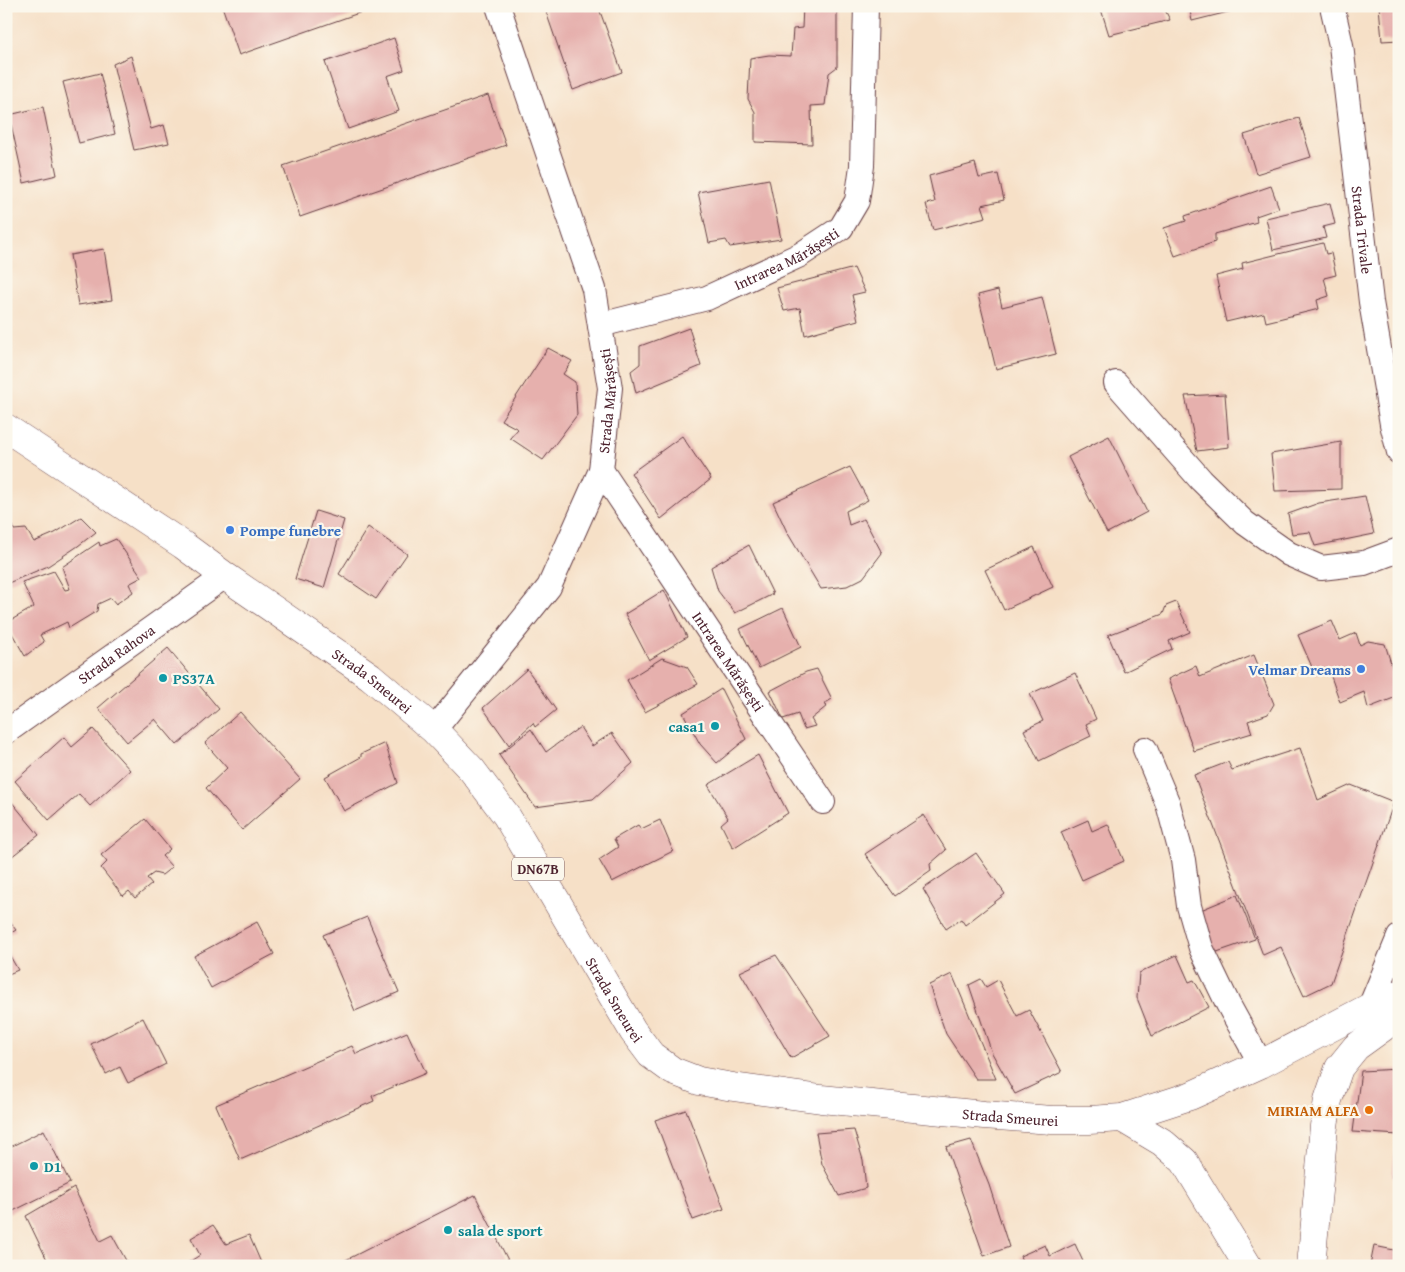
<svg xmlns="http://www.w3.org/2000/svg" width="1405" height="1272" font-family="'Gentium Book Plus',serif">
<rect width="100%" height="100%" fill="#fbf7ec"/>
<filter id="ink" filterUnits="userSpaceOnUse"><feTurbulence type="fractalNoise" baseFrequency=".02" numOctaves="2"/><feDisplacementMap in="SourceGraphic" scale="10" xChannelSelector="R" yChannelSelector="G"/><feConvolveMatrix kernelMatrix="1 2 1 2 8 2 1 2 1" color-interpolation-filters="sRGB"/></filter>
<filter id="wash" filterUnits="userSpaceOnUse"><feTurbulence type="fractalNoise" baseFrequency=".0096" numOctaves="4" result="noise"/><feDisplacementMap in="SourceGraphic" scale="20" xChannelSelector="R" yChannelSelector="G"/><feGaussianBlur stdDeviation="1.12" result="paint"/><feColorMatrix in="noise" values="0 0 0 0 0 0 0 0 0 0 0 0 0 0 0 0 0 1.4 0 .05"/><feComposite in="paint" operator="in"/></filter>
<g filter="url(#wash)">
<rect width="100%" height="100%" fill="#f6e0c7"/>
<g id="blocks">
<!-- building -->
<g fill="#e6b0ad">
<polygon points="222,6 376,6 376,7 239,55"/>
<polygon points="544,6 598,6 622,72 573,90"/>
<polygon points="803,6 837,6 837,67 829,73 825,105 811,106 812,144 755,142 755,112 748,99 750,58 769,55 791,56 793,29 802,28"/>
<polygon points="1100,6 1163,6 1170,20 1109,35"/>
<polygon points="1189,6 1248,6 1248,7 1192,21"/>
<polygon points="1379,6 1399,6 1399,40 1382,41"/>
<polygon points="394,38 404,70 387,76 399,111 348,129 325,62"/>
<polygon points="131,56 151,129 164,125 169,143 134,150 113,64"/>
<polygon points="100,73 115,134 79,143 63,82"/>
<polygon points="488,95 506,145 300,217 283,166"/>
<polygon points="43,107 57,175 24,183 9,115"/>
<polygon points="1299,118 1311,157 1256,174 1244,135"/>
<polygon points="975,163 979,178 998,174 1004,200 982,205 986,217 933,230 926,204 935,202 929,176"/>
<polygon points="769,179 781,239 730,247 726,240 709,243 698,192"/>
<polygon points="1271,186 1279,208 1256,216 1257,222 1215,234 1215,242 1175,256 1164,228 1186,221 1185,216"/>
<polygon points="1330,203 1335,224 1323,227 1326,238 1273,250 1266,218"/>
<polygon points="1323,243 1326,254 1331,253 1336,275 1324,278 1329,296 1317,300 1319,309 1266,322 1264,313 1226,322 1216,276 1243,269 1242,263"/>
<polygon points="104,249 112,300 78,305 70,255"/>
<polygon points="854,268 865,292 852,295 858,320 805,335 800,308 784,311 777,288"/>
<polygon points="998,290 1002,307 1042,297 1056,354 996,369 978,295"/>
<polygon points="689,328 701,366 636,393 631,371 640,364 640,346"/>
<polygon points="548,348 572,361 563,374 575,382 577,415 543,460 510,438 518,429 501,420"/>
<polygon points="1225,394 1229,447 1197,451 1185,396"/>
<polygon points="682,436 711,479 661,519 631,473"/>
<polygon points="1109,436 1147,512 1107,533 1068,457"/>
<polygon points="1341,442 1341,489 1275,491 1271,454"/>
<polygon points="850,467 868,500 846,511 849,525 864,519 882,553 863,578 847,586 821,589 787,532 773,502"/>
<polygon points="1365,496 1374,534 1315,546 1310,532 1292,534 1288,514 1319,503"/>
<polygon points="6,511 14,530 26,529 34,542 55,533 81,517 96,532 78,546 48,566 6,584"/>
<polygon points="316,511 344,520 324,588 295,579"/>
<polygon points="368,527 407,554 376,599 339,574"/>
<polygon points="116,539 142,577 129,584 133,592 116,604 111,598 98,604 97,611 69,628 67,622 40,635 44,642 25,656 6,623 34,607 22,582 54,571 65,590 70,589 62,567 99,542 100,546"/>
<polygon points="749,545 773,594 735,613 718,591 711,567"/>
<polygon points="1034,547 1053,587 1004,610 985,570"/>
<polygon points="664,590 687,637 649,660 625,614"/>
<polygon points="1176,602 1190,632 1169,641 1172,649 1124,672 1108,635 1163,614 1166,606"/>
<polygon points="783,608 801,647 759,668 740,629"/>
<polygon points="1332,621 1340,640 1356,633 1360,645 1368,641 1385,644 1399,689 1399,696 1368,708 1364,692 1340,702 1328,668 1315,674 1298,635"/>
<polygon points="168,648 219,709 177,745 155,719 127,742 98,708"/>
<polygon points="1254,655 1274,704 1268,714 1248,721 1252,733 1194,751 1168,679 1196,666 1200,677"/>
<polygon points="662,658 687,667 698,684 645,712 627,680"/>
<polygon points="527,669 556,710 535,727 533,723 509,745 483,708"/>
<polygon points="817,669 832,699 824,704 827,706 811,719 815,726 804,729 798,714 783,719 770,691 806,672"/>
<polygon points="1075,673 1096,719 1086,724 1091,736 1039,761 1024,730 1043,721 1030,694"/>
<polygon points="721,689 746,739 717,763 700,744 683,713"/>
<polygon points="240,712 300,779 242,830 206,788 227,768 205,743"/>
<polygon points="580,727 592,746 612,733 633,763 593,799 535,807 499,755 531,729 546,752"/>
<polygon points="93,729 130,770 90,806 79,794 49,820 15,781 64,737 72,747"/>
<polygon points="385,743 398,783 344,811 325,777 361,757 361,754"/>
<polygon points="1300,748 1318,800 1351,785 1394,802 1331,983 1304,996 1281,947 1263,955 1194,775 1228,762 1232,770"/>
<polygon points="758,755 788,813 733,848 721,824 728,818 708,785"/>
<polygon points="6,795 39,835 6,861"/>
<polygon points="924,815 946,850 930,864 931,871 895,896 865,854"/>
<polygon points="145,819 170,849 162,856 172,867 162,875 154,873 147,878 152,884 135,898 129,891 123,896 101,868 107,862 101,855"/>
<polygon points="660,820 673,851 612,882 599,860 618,847 614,839 638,825 641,829"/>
<polygon points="1088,820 1092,831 1108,824 1124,861 1082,880 1061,832"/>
<polygon points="976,853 1005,894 965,925 961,919 946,929 923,889"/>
<polygon points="1237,895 1255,939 1211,954 1196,912"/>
<polygon points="6,917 16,930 6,936"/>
<polygon points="367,917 399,992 355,1011 323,935"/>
<polygon points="257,922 274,954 211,988 194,956"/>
<polygon points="6,949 18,970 6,975"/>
<polygon points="776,955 830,1036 791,1058 740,972"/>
<polygon points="1177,955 1189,982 1194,980 1209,1007 1152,1036 1137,998 1139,973"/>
<polygon points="952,974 996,1079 976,1079 946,1034 929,985"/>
<polygon points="981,979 986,987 998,980 1017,1016 1029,1010 1062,1072 1015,1094 992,1053 969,985"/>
<polygon points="143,1018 166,1064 128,1083 120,1067 106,1074 91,1044"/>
<polygon points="407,1032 426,1073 372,1096 374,1101 240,1160 216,1105 352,1046 356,1054"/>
<polygon points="1399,1069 1399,1135 1353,1132 1361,1071"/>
<polygon points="686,1110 724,1209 693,1220 655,1120"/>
<polygon points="44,1130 70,1183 9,1213 6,1208 6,1149"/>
<polygon points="854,1130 863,1160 866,1188 839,1196 822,1164 816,1133"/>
<polygon points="971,1140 989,1185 1009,1247 984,1256 946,1147"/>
<polygon points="1395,1152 1399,1152 1399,1178 1392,1177"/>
<polygon points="74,1188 100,1241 112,1235 129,1266 50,1266 26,1216"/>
<polygon points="475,1195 511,1266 334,1266"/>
<polygon points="213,1225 226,1244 249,1235 262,1265 183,1266 200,1255 191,1238"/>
<polygon points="1075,1244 1085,1266 1024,1266 1020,1256 1045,1245 1050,1256"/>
<polygon points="1374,1246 1399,1251 1399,1266 1370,1266"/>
</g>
</g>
</g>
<g filter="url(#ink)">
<use href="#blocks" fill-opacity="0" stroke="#643c42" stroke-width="1"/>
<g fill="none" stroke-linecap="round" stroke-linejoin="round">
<defs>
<g id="minor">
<path id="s1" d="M1332 6 1341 45 1371 302 1392 424 1399 452"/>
<path id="s2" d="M600 325 707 298 800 255 841 228 857 201 862 166 866 6"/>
<polyline points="1116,383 1201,480 1245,523 1289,554 1321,568 1364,563 1399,550"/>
<path id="s3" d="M601 470 823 802"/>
<path id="s4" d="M434 730 549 587 601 470 610 388 594 289 498 6"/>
<path id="s5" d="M6 732 225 576"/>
<polyline points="1145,749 1168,804 1183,860 1189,906 1201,948 1228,1004 1261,1064"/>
<polyline points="1370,1007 1399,937"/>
</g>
<g id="primary">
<path id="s6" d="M6 428 183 545 225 576 370 676 434 730 472 770 506 815 633 1031 651 1055 673 1071 699 1081 733 1087 821 1099 984 1115 1052 1120H1089L1122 1118 1190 1096 1261 1064 1370 1007 1399 994"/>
<polyline points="1122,1118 1162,1142 1184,1161 1248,1266"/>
<polyline points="1311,1266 1324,1126 1328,1100 1339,1068 1356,1047 1399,1016"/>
</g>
</defs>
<!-- minor casing -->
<use href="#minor" stroke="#643c42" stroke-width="26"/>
<!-- primary casing -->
<use href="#primary" stroke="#643c42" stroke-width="29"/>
<!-- minor -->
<use href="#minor" stroke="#fff" stroke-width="24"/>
<!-- primary -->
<use href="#primary" stroke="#fff" stroke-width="28"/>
</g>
</g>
<!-- markers -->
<g fill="#3f7fe0" stroke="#fbf7ec" stroke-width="2">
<circle cx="230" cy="530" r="5"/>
<circle cx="1361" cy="669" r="5"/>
</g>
<g fill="#0f9aa8" stroke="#fbf7ec" stroke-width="2">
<circle cx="163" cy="678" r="5"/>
<circle cx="715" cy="726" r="5"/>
<circle cx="34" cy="1166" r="5"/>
<circle cx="448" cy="1230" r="5"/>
</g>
<circle fill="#e8710a" stroke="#fbf7ec" stroke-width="2" cx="1369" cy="1110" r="5"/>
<g text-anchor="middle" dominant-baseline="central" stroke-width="4.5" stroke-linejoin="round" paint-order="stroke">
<!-- shield labels -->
<rect fill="#fbf7ec" stroke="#7f6065" stroke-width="1" x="512" y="857.5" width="52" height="23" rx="4"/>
<g font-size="14" font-weight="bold" fill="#4a1f2b">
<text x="538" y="869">DN67B</text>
</g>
<!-- street labels -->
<g font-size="15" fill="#4a1f2b" stroke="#fbf7ec">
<text stroke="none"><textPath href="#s1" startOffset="226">Strada Trivale</textPath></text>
<text stroke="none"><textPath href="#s2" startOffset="199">Intrarea Mărășești</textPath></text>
<text stroke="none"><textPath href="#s4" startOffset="381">Strada Mărășești</textPath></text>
<text stroke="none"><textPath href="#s5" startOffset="135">Strada Rahova</textPath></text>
<text stroke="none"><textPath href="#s3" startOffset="230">Intrarea Mărășești</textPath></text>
<text stroke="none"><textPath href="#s6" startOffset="445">Strada Smeurei</textPath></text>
<text stroke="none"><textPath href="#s6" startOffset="850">Strada Smeurei</textPath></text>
<text stroke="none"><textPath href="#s6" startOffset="1285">Strada Smeurei</textPath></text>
</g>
<!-- shop labels -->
<g font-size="15" font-weight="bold" fill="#366cbe" stroke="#fbf7ec" text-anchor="start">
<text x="240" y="530">Pompe funebre</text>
<text x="1351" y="669" text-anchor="end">Velmar Dreams</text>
</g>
<!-- culture labels -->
<g font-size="15" font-weight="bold" fill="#0d838f" stroke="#fbf7ec" text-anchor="start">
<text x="173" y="678">PS37A</text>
<text x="705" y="726" text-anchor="end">casa1</text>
<text x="44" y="1166">D1</text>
<text x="458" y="1230">sala de sport</text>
</g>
<!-- food labels -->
<g font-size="15" font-weight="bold" fill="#c56008" stroke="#fbf7ec" text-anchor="end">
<text x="1359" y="1110">MIRIAM ALFA</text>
</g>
</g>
<!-- margin -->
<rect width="1405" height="1272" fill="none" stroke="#fbf7ec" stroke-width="25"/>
</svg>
